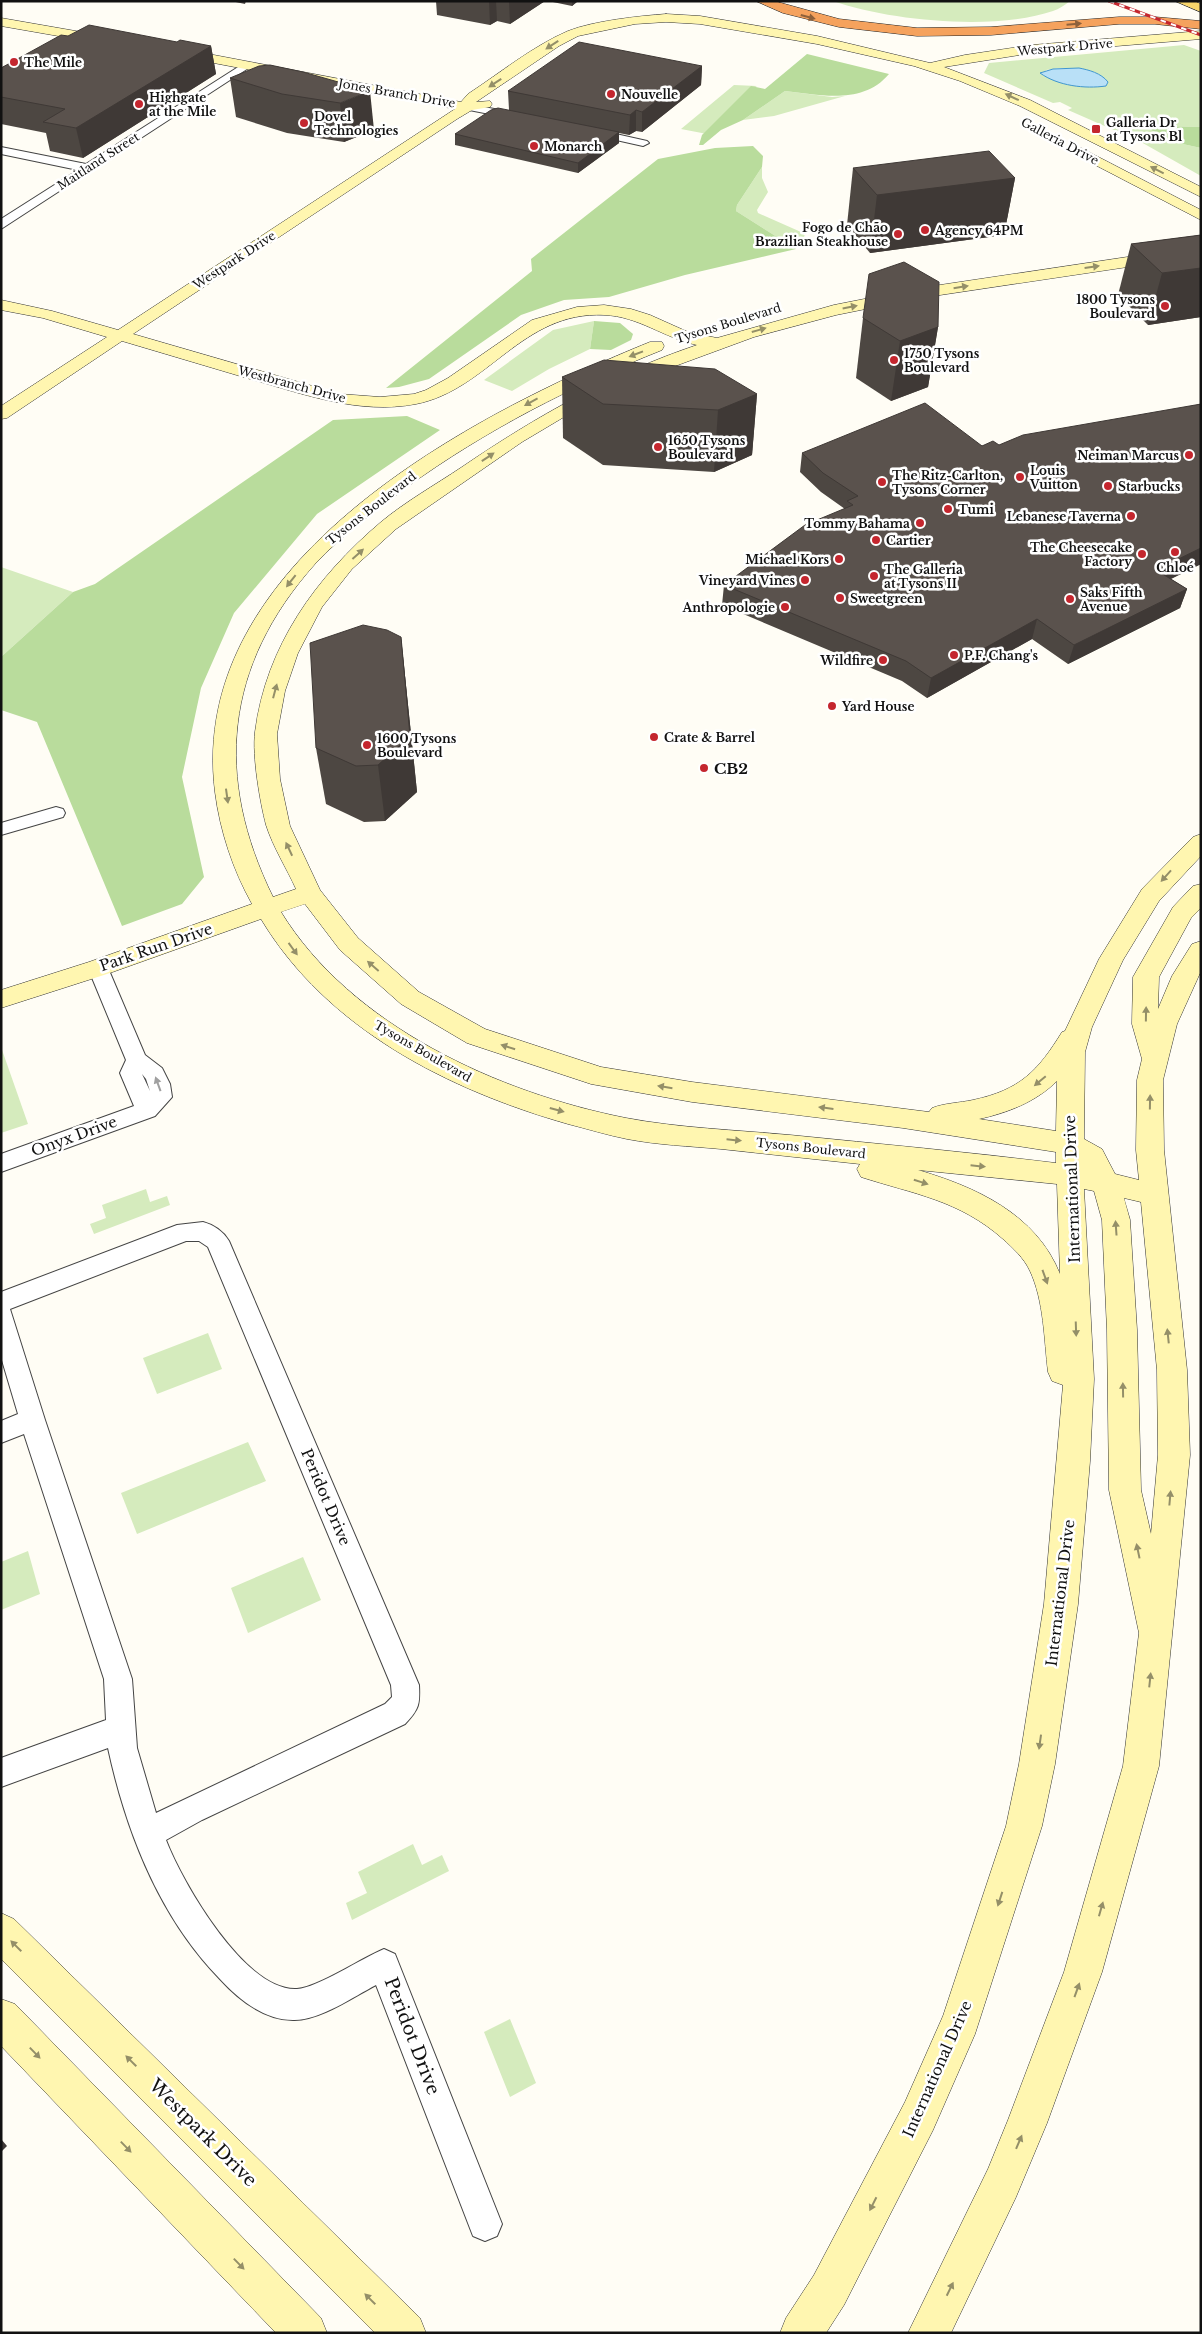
<svg xmlns="http://www.w3.org/2000/svg" width="1202" height="2334" font-family="'Libre Baskerville',serif">
<rect width="100%" height="100%" fill="#fffdf5"/>
<!-- green -->
<g fill="#d5ebbd" fill-rule="evenodd">
<path d="M833 1H1070C1065 5 1059 9 1053 11 995 31 890 21 833 1Z"/>
<path d="M1184 45 1201 51V127L1160 126 1178 143 1201 148V176L1141 142 1068 110 1072 108 1060 102 1053 103 984 73 989 63ZM1060 68C1076 68 1097 68 1108 82L1106 86C1085 89 1064 84 1044 76L1046 70Z"/>
<polygon points="734,85 757,86 746,92 707,134 681,129"/>
<polygon points="785,91 832,97 845,96 774,116 743,120"/>
<polygon points="762,167 762,178 768,192 757,210 758,213 801,232 805,236 796,241 796,249 736,211 737,205"/>
<polygon points="594,321 590,349 549,369 512,391 484,380 553,330"/>
<polygon points="1,567 73,592 1,657"/>
<polygon points="1,1047 28,1124 1,1133"/>
<polygon points="146,1189 150,1202 167,1196 170,1205 94,1234 90,1224 106,1218 102,1205"/>
<polygon points="208,1333 222,1369 157,1394 143,1358"/>
<polygon points="248,1442 266,1481 137,1534 121,1493"/>
<polygon points="28,1551 40,1594 1,1610 1,1562"/>
<polygon points="303,1557 321,1600 248,1633 231,1588"/>
<polygon points="413,1844 422,1865 442,1855 449,1871 352,1920 346,1903 367,1893 358,1872"/>
<polygon points="510,2019 536,2083 510,2097 484,2032"/>
</g>
<!-- forest -->
<g fill="#b9dc9c">
<path d="M807 54 889 74C863 105 821 95 785 91L743 120 721 130 703 145H699L702 135 751 86 765 89Z"/>
<polygon points="1160,126 1201,127 1201,148 1178,143 1151,130"/>
<polygon points="753,146 763,156 762,167 737,205 736,211 796,249 685,275 609,297 564,300 521,315 429,379 399,387 386,388 532,271 531,259 658,159 715,148"/>
<polygon points="594,321 620,323 633,334 631,340 611,350 590,349"/>
<polygon points="407,416 440,430 317,514 234,613 201,688 182,777 204,877 182,904 122,926 37,722 1,710 1,657 73,592 95,584 333,420"/>
</g>
<!-- water -->
<path fill="#b9e0f7" stroke="#3f96cf" d="M1079 68C1089 70 1101 73 1108 82L1106 86C1085 89 1058 86 1040 73L1053 69Z"/>
<g fill="none" stroke-linecap="round" stroke-linejoin="round">
<defs>
<g id="street">
<polygon points="246,62 250,63 250,67 1,229 1,219 78,170 1,154 1,147 86,164"/>
<polygon points="468,104 521,114 527,117 521,120 464,109 462,107 464,105"/>
<polygon points="589,128 647,141 649,143 643,146 585,133 583,131 585,129"/>
<polygon points="56,807 63,809 65,813 63,817 1,835 1,823"/>
<path d="M98 961 105 963 108 968 145 1055 162 1068 170 1084 172 1097 155 1116 1 1172V1154L134 1106 120 1073 126 1060 88 968 91 963ZM142 1074 146 1079 150 1091Z"/>
<path d="M203 1222C214 1225 223 1231 229 1241L419 1685C420 1705 419 1709 405 1724L202 1820 166 1840C182 1882 245 1992 297 1989 317 1988 362 1958 384 1949L395 1954 502 2224 497 2236 485 2241 473 2236 376 1985C353 1997 319 2021 293 2020 264 2020 238 1999 219 1978 159 1916 126 1831 108 1748L1 1787V1758L106 1720 104 1679 24 1434 1 1443V1421L18 1414 1 1357V1292L177 1225ZM186 1241H199L208 1247 391 1685 392 1697 385 1704 156 1813 137 1748 132 1679 45 1420 10 1309Z"/>
</g>
<g id="secondary">
<path d="M666 14 700 16 817 36 930 63 965 55 1032 45 1201 31V39L1032 53 944 67 1030 100 1201 187V197L1020 106 960 81 914 66 817 44 700 24 666 22 635 24 578 36 559 46 476 102 490 101 492 104 490 107 472 110 457 119 133 334 340 394 380 397 414 394 426 390 448 378 532 320 577 307 604 305 631 309 650 315 688 332 717 338 834 305 920 288 1201 246V256L920 298 836 315 754 337 629 383 569 414 522 442 396 529 352 569 322 607 298 653 285 691 277 734 280 779 290 826 320 890 358 938 419 992 485 1029 601 1067 692 1082 929 1112 932 1108C945 1103 959 1103 973 1100 1020 1090 1038 1071 1062 1032L1065 1031 1099 959 1142 889 1193 837 1201 834V856L1159 901 1123 960 1092 1027 1085 1052 1084 1139 1102 1149 1115 1174 1139 1180 1136 1150 1137 1080 1142 1059 1132 1024 1133 977 1173 907 1193 886 1201 884V908L1191 918 1159 977 1158 1009 1172 976 1192 944 1201 941V971L1177 1024 1163 1080 1164 1150 1187 1370 1190 1455 1159 1766 1102 1972 1047 2123 1016 2197 951 2333H908L988 2169 1008 2120 1064 1972 1123 1766 1139 1633 1109 1490 1107 1330 1102 1220 1094 1191 1084 1189 1094 1379 1090 1461 1078 1604 1055 1764 1042 1826 975 2034 933 2130 844 2305 826 2333H780L786 2318 814 2275 905 2102 943 2016 1006 1826 1019 1764 1044 1604 1063 1385 1052 1381 1048 1372C1044 1339 1044 1301 1030 1271 1024 1258 1013 1248 1003 1239 959 1200 914 1194 861 1177L857 1169 860 1164C813 1159 767 1154 721 1149 689 1146 658 1145 627 1139 607 1135 588 1129 568 1124 449 1090 327 1029 261 919L107 974 1 1008V990L89 962 252 904C233 870 220 831 215 792 186 562 472 414 650 342H662L664 346 662 350C572 386 486 430 407 487 375 511 342 535 315 564 224 666 214 777 273 897L296 889C287 869 273 847 266 825 260 802 252 756 255 732 266 646 316 577 381 522 405 502 435 485 462 467 537 416 611 374 697 345 664 338 638 316 604 315 522 311 488 390 416 404 359 415 304 394 250 379 207 366 165 354 122 341L7 418 1 419V406L107 337 43 318 1 310V300L52 311 118 330 455 109 177 56 172 55 171 52 172 49 177 48 461 102 468 94C500 73 533 46 568 31 593 21 639 16 666 14ZM305 904 340 950 401 1004 467 1043 591 1084 692 1102 903 1128 1056 1152V1163C968 1152 879 1144 790 1135 736 1130 679 1128 626 1118 499 1093 351 1026 281 912ZM1057 1081 1056 1131 979 1119C1007 1113 1036 1102 1057 1081ZM918 1170 1057 1184 1060 1274C1036 1214 976 1187 918 1170ZM1124 1198 1141 1202 1157 1370 1158 1455 1151 1534 1141 1490 1137 1330 1130 1220Z"/>
<polygon points="1,18 110,37 116,41 110,45 1,26"/>
<polygon points="1081,148 1201,210 1201,220 1076,155 1074,152 1076,149"/>
<polygon points="1,1913 14,1919 420,2318 426,2333 375,2333 1,1959"/>
<polygon points="1,1999 15,2004 321,2318 327,2333 276,2333 1,2046"/>
</g>
<polygon id="primary" points="1175,1 1194,1 1201,4 1201,12"/>
<polygon id="highway" points="756,1 774,1 839,19 917,28 991,27 1119,17 1155,17 1201,21 1201,29 1155,24 1119,24 991,35 917,36 839,27 783,13"/>
</defs>
<!-- street casing -->
<use href="#street" stroke="#444" stroke-width="2"/>
<!-- secondary casing -->
<use href="#secondary" stroke="#333" stroke-width="1"/>
<!-- primary casing -->
<use href="#primary" stroke="#222" stroke-width="1"/>
<!-- highway casing -->
<use href="#highway" stroke="#222" stroke-width="1"/>
<!-- street -->
<use href="#street" fill="#fff" fill-rule="evenodd"/>
<!-- secondary -->
<use href="#secondary" fill="#fff6b0" fill-rule="evenodd"/>
<!-- primary -->
<use href="#primary" fill="#f9d66b" fill-rule="evenodd"/>
<!-- highway -->
<use href="#highway" fill="#f5a25d" fill-rule="evenodd"/>
<defs>
<polyline id="rail" points="1109,1 1201,35"/>
</defs>
<!-- rail casing -->
<use href="#rail" stroke="#c4262e" stroke-width="3"/>
<!-- rail -->
<use href="#rail" stroke="#fff" stroke-width="2" stroke-dasharray="5.5" stroke-linecap="butt"/>
</g>
<!-- wall -->
<g fill="#4d4742">
<polygon points="231,1 246,1 245,4"/>
<polygon points="436,1 545,1 510,24 497,21 490,25 437,15"/>
<polygon points="548,1 578,1 572,6"/>
<polygon points="68,36 177,42 211,46 216,74 83,158 50,151 46,133 1,124 1,68"/>
<polygon points="702,66 701,85 642,132 636,131 629,135 619,133 619,143 578,173 455,145 455,134 509,110 508,91"/>
<polygon points="303,72 374,130 344,142 287,133 236,117 230,78"/>
<polygon points="853,168 1015,178 1004,235 870,253 847,225"/>
<polygon points="1201,235 1201,317 1148,325 1118,295 1131,244"/>
<polygon points="863,318 938,327 928,387 891,401 856,378"/>
<polygon points="562,377 757,394 752,455 714,472 603,465 563,438"/>
<polygon points="1201,404 1201,564 1171,579 1187,589 1180,608 1068,664 1032,639 927,698 902,681 722,605 724,585 845,509 821,492 800,472 802,453 999,445"/>
<polygon points="401,637 417,792 385,821 364,822 326,804 316,748"/>
</g>
<!-- shaded-wall -->
<g fill="#3f3936">
<polygon points="489,1 496,1 497,21 490,25"/>
<polygon points="509,1 545,1 510,24"/>
<polygon points="572,1 578,1 572,6"/>
<polygon points="211,46 216,74 83,158 76,128"/>
<polygon points="702,66 701,85 642,132 642,112"/>
<polygon points="370,91 374,130 344,142 340,103"/>
<polygon points="636,110 636,131 629,135 630,115"/>
<polygon points="619,132 619,143 578,173 578,163"/>
<polygon points="1015,178 1004,235 870,253 877,195"/>
<polygon points="1201,268 1201,317 1148,325 1162,273"/>
<polygon points="938,327 928,387 891,401 900,341"/>
<polygon points="757,394 752,455 714,472 718,410"/>
<polygon points="1201,548 1201,564 1150,589 1156,570"/>
<polygon points="1187,589 1180,608 1068,664 1074,645"/>
<polygon points="1037,619 1032,639 927,698 931,678"/>
<polygon points="401,637 417,792 385,821 378,765"/>
<polygon points="1,2139 7,2146 1,2152"/>
</g>
<!-- building -->
<g fill="#5a524d" stroke="#3f3936">
<polygon points="89,25 177,42 180,40 211,46 76,128 43,122 65,109 1,97 1,68 61,35 68,36"/>
<polygon points="579,42 702,66 642,112 636,110 630,115 508,91"/>
<polygon points="270,65 303,72 370,91 340,103 282,94 230,78 259,66"/>
<polygon points="498,108 619,132 578,163 455,134 491,110"/>
<polygon points="989,151 1015,178 877,195 853,168"/>
<polygon points="1201,235 1201,268 1162,273 1131,244"/>
<polygon points="904,262 939,282 938,327 900,341 863,318 869,274"/>
<polygon points="604,360 715,369 757,394 718,410 603,404 562,377"/>
<polygon points="925,403 982,446 993,441 999,445 1023,435 1201,404 1201,548 1156,570 1187,589 1074,645 1037,619 931,678 906,661 724,585 805,525 853,505 847,501 858,496 823,473 802,453"/>
<polygon points="363,625 387,630 401,637 410,736 378,765 356,766 316,748 310,643"/>
</g>
<!-- one-way arrows -->
<defs><path id="oneway-solid" d="M-6-.8H1V-3.2L6.5 0L1 3.2V.8H-6Z" transform="scale(1.25)"/></defs>
<g fill="#8e613b">
<use href="#oneway-solid" transform="translate(808 17) rotate(15)"/>
<use href="#oneway-solid" transform="translate(1074 24) rotate(-5)"/>
</g>
<g fill="#948f68">
<use href="#oneway-solid" transform="translate(552 45) rotate(147)"/>
<use href="#oneway-solid" transform="translate(495 83) rotate(147)"/>
<use href="#oneway-solid" transform="translate(1012 97) rotate(-155)"/>
<use href="#oneway-solid" transform="translate(1157 170) rotate(-153)"/>
<use href="#oneway-solid" transform="translate(1092 267) rotate(-8)"/>
<use href="#oneway-solid" transform="translate(961 287) rotate(-9)"/>
<use href="#oneway-solid" transform="translate(850 307) rotate(-11)"/>
<use href="#oneway-solid" transform="translate(759 330) rotate(-16)"/>
<use href="#oneway-solid" transform="translate(636 354) rotate(159)"/>
<use href="#oneway-solid" transform="translate(531 402) rotate(151)"/>
<use href="#oneway-solid" transform="translate(488 457) rotate(-34)"/>
<use href="#oneway-solid" transform="translate(358 554) rotate(-42)"/>
<use href="#oneway-solid" transform="translate(291 581) rotate(128)"/>
<use href="#oneway-solid" transform="translate(275 691) rotate(-75)"/>
<use href="#oneway-solid" transform="translate(227 796) rotate(82)"/>
<use href="#oneway-solid" transform="translate(289 849) rotate(-115)"/>
<use href="#oneway-solid" transform="translate(1166 876) rotate(132)"/>
<use href="#oneway-solid" transform="translate(293 949) rotate(54)"/>
<use href="#oneway-solid" transform="translate(373 966) rotate(-139)"/>
<use href="#oneway-solid" transform="translate(1146 1014) rotate(-89)"/>
<use href="#oneway-solid" transform="translate(508 1047) rotate(-162)"/>
<use href="#oneway-solid" transform="translate(1040 1081) rotate(140)"/>
<use href="#oneway-solid" transform="translate(665 1087) rotate(-171)"/>
<use href="#oneway-solid" transform="translate(1150 1102) rotate(-89)"/>
<use href="#oneway-solid" transform="translate(826 1108) rotate(-173)"/>
<use href="#oneway-solid" transform="translate(557 1110) rotate(15)"/>
<use href="#oneway-solid" transform="translate(734 1140) rotate(6)"/>
<use href="#oneway-solid" transform="translate(978 1166) rotate(6)"/>
<use href="#oneway-solid" transform="translate(921 1182) rotate(17)"/>
<use href="#oneway-solid" transform="translate(1116 1228) rotate(-94)"/>
<use href="#oneway-solid" transform="translate(1045 1277) rotate(70)"/>
<use href="#oneway-solid" transform="translate(1076 1329) rotate(88)"/>
<use href="#oneway-solid" transform="translate(1168 1336) rotate(-96)"/>
<use href="#oneway-solid" transform="translate(1123 1390) rotate(-91)"/>
<use href="#oneway-solid" transform="translate(1170 1498) rotate(-85)"/>
<use href="#oneway-solid" transform="translate(1138 1551) rotate(-102)"/>
<use href="#oneway-solid" transform="translate(1150 1680) rotate(-84)"/>
<use href="#oneway-solid" transform="translate(1040 1742) rotate(98)"/>
<use href="#oneway-solid" transform="translate(1000 1899) rotate(108)"/>
<use href="#oneway-solid" transform="translate(1101 1909) rotate(-74)"/>
<use href="#oneway-solid" transform="translate(16 1946) rotate(-135)"/>
<use href="#oneway-solid" transform="translate(1077 1990) rotate(-70)"/>
<use href="#oneway-solid" transform="translate(35 2053) rotate(46)"/>
<use href="#oneway-solid" transform="translate(131 2061) rotate(-135)"/>
<use href="#oneway-solid" transform="translate(1019 2142) rotate(-67)"/>
<use href="#oneway-solid" transform="translate(126 2147) rotate(46)"/>
<use href="#oneway-solid" transform="translate(873 2204) rotate(117)"/>
<use href="#oneway-solid" transform="translate(239 2264) rotate(46)"/>
<use href="#oneway-solid" transform="translate(950 2289) rotate(-64)"/>
<use href="#oneway-solid" transform="translate(370 2299) rotate(-135)"/>
</g>
<use fill="#a0a0a0" href="#oneway-solid" transform="translate(158 1084) rotate(-110)"/>
<!-- markers -->
<g fill="#c4262e" stroke="#fff" stroke-width="2">
<circle cx="14" cy="62" r="5"/>
<circle cx="611" cy="94" r="5"/>
<circle cx="139" cy="104" r="5"/>
<circle cx="304" cy="123" r="5"/>
<rect x="1091" y="124" width="10" height="10" rx="2.5"/>
<circle cx="534" cy="146" r="5"/>
<circle cx="925" cy="230" r="5"/>
<circle cx="898" cy="234" r="5"/>
<circle cx="1165" cy="306" r="5"/>
<circle cx="894" cy="360" r="5"/>
<circle cx="658" cy="447" r="5"/>
<circle cx="1189" cy="455" r="5"/>
<circle cx="1020" cy="477" r="5"/>
<circle cx="882" cy="482" r="5"/>
<circle cx="1108" cy="486" r="5"/>
<circle cx="948" cy="509" r="5"/>
<circle cx="1131" cy="516" r="5"/>
<circle cx="920" cy="523" r="5"/>
<circle cx="876" cy="540" r="5"/>
<circle cx="1175" cy="552" r="5"/>
<circle cx="1142" cy="554" r="5"/>
<circle cx="839" cy="559" r="5"/>
<circle cx="874" cy="576" r="5"/>
<circle cx="805" cy="580" r="5"/>
<circle cx="840" cy="598" r="5"/>
<circle cx="1070" cy="599" r="5"/>
<circle cx="785" cy="607" r="5"/>
<circle cx="954" cy="655" r="5"/>
<circle cx="883" cy="660" r="5"/>
<circle cx="832" cy="706" r="5"/>
<circle cx="654" cy="737" r="5"/>
<circle cx="367" cy="745" r="5"/>
<circle cx="704" cy="768" r="5"/>
</g>
<g text-anchor="middle" dominant-baseline="central" stroke-width="5" stroke-linejoin="round" paint-order="stroke">
<!-- far-street labels -->
<g font-size="12" fill="#111" stroke="#fff">
<text transform="translate(1065 47) rotate(-5)">Westpark Drive</text>
<text transform="translate(397 93) rotate(10)">Jones Branch Drive</text>
<text transform="translate(1060 141) rotate(28)">Galleria Drive</text>
<text transform="translate(98 161) rotate(-33)">Maitland Street</text>
<text transform="translate(234 260) rotate(-33)">Westpark Drive</text>
<text transform="translate(728 323) rotate(-17)">Tysons Boulevard</text>
<text transform="translate(292 384) rotate(15)">Westbranch Drive</text>
<text transform="translate(371 508) rotate(-38)">Tysons Boulevard</text>
<text transform="translate(423 1051) rotate(30)">Tysons Boulevard</text>
<text transform="translate(811 1148) rotate(6)">Tysons Boulevard</text>
</g>
<!-- far-poi labels -->
<g font-size="12" font-weight="bold" fill="#111" stroke="#fff" text-anchor="start">
<text x="24" y="62">The Mile</text>
<text x="621" y="94">Nouvelle</text>
<text x="149" y="97">Highgate<tspan x="149" dy="14">at the Mile</tspan></text>
<text x="314" y="116">Dovel<tspan x="314" dy="14">Technologies</tspan></text>
<text x="1106" y="122">Galleria Dr<tspan x="1106" dy="14">at Tysons Bl</tspan></text>
<text x="544" y="146">Monarch</text>
<text x="888" y="227" text-anchor="end">Fogo de Chão<tspan x="888" dy="14">Brazilian Steakhouse</tspan></text>
<text x="935" y="230">Agency 64PM</text>
<text x="1155" y="299" text-anchor="end">1800 Tysons<tspan x="1155" dy="14">Boulevard</tspan></text>
<text x="904" y="353">1750 Tysons<tspan x="904" dy="14">Boulevard</tspan></text>
<text x="668" y="440">1650 Tysons<tspan x="668" dy="14">Boulevard</tspan></text>
<text x="1179" y="455" text-anchor="end">Neiman Marcus</text>
<text x="1030" y="470">Louis<tspan x="1030" dy="14">Vuitton</tspan></text>
<text x="892" y="475">The Ritz-Carlton,<tspan x="892" dy="14">Tysons Corner</tspan></text>
<text x="1118" y="486">Starbucks</text>
<text x="958" y="509">Tumi</text>
<text x="1121" y="516" text-anchor="end">Lebanese Taverna</text>
<text x="910" y="523" text-anchor="end">Tommy Bahama</text>
<text x="886" y="540">Cartier</text>
<text x="1132" y="547" text-anchor="end">The Cheesecake<tspan x="1132" dy="14">Factory</tspan></text>
<text x="829" y="559" text-anchor="end">Michael Kors</text>
<text x="1175" y="567" text-anchor="middle">Chloé</text>
<text x="884" y="569">The Galleria<tspan x="884" dy="14">at Tysons II</tspan></text>
<text x="795" y="580" text-anchor="end">Vineyard Vines</text>
<text x="1080" y="592">Saks Fifth<tspan x="1080" dy="14">Avenue</tspan></text>
<text x="850" y="598">Sweetgreen</text>
<text x="775" y="607" text-anchor="end">Anthropologie</text>
<text x="964" y="655">P.F. Chang's</text>
<text x="873" y="660" text-anchor="end">Wildfire</text>
<text x="842" y="706">Yard House</text>
<text x="664" y="737">Crate &amp; Barrel</text>
<text x="377" y="738">1600 Tysons<tspan x="377" dy="14">Boulevard</tspan></text>
</g>
<!-- poi labels -->
<g font-size="15" font-weight="bold" fill="#111" stroke="#fff" text-anchor="start">
<text x="714" y="768">CB2</text>
</g>
<!-- street labels -->
<g font-size="15" fill="#111" stroke="#fff">
<text transform="translate(156 947) rotate(-19)">Park Run Drive</text>
<text transform="translate(74 1136) rotate(-20)">Onyx Drive</text>
<text transform="translate(1072 1189) rotate(-92)">International Drive</text>
<text transform="translate(326 1497) rotate(67)">Peridot Drive</text>
<text transform="translate(1060 1593) rotate(-83)">International Drive</text>
<text transform="translate(937 2069) rotate(-66)">International Drive</text>
</g>
<!-- near-street labels -->
<g font-size="18" fill="#111" stroke="#fff">
<text transform="translate(412 2036) rotate(69)">Peridot Drive</text>
<text transform="translate(203 2133) rotate(45)">Westpark Drive</text>
</g>
</g>
<!-- border -->
<rect width="1202" height="2334" fill="none" stroke="#111111" stroke-width="5"/>
</svg>
